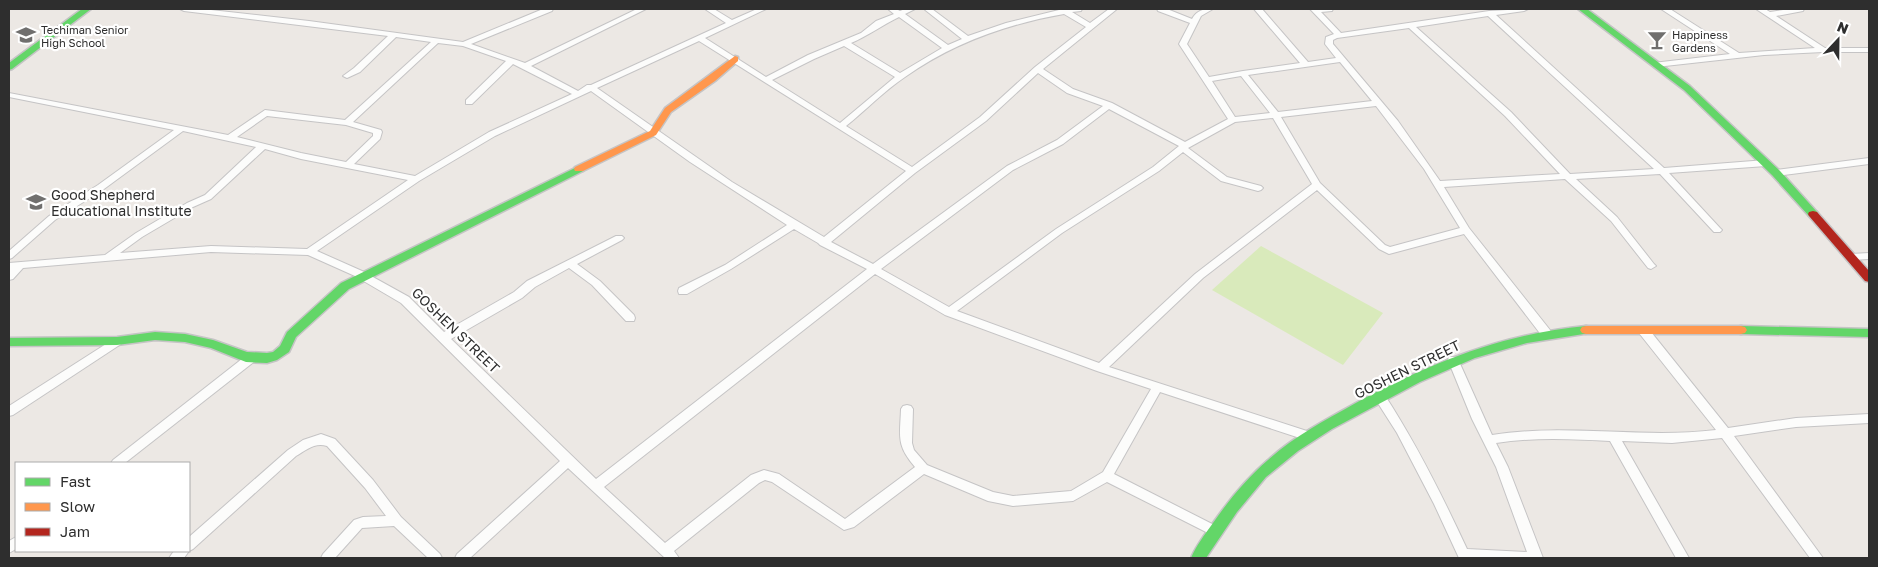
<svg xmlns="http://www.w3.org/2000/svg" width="1878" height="567" font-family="'Golos Text',sans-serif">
<rect width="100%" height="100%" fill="#ece8e4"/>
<!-- pitch -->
<polygon fill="#d9eabb" points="1261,246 1383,313 1343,365 1212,290"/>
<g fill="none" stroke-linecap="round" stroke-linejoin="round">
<defs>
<g id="street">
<path d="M180 9H202L309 21 463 42 543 9H553L552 11 471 44 525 63 637 9H646L531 66 578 91 587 85H591L726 23 705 9H714L732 20 757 9H766L705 38 766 77 808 55 861 33 876 21 894 14 888 9H896L900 11 905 9H915L905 14 948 45 962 39 924 9H932L968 36 1006 23 1059 10 1058 9H1082L1081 11 1072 12 1090 23 1109 9H1117L1043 69 1073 89 1112 103 1185 142 1228 119 1179 44 1190 23 1158 11 1157 9H1167L1192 19C1197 10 1203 9 1213 9L1201 16 1187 44 1209 77 1243 71 1300 63 1254 9H1262L1308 62 1336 58 1325 44 1326 37 1334 34 1310 9H1333L1332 11 1321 12 1341 33 1489 11 1528 9 1524 11 1496 15 1664 168 1766 160 1770 163 1766 166 1669 173 1720 228 1722 230 1720 232H1714L1660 174 1576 179 1617 217 1654 264 1656 266 1651 269 1648 268 1611 221 1565 179 1444 187 1469 228 1550 330 1551 333 1550 336H1542L1464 234 1389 254 1379 249 1317 190 1203 278 1109 367 1313 433 1315 436 1313 439 1309 441 1160 392 1114 474 1218 527 1220 531 1218 535 1214 536 1107 482 1073 501 1013 506 988 501 924 474 854 527 844 530 772 482 765 480 759 483 674 551 679 558H665L568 468 470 558H455L457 554 560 461 401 303 355 276 308 255 211 252 23 268 13 279 9 280V271L10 269H9V263L105 255 136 233 187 203 205 195 256 147 183 131 104 189 55 220 12 258 9 259V251L49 216 98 185 174 130 9 97V93L228 135 265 110 345 120 431 42 396 37 360 72 347 78 343 76 354 68 388 36 184 11ZM1064 14 1086 27 1035 67 980 117 912 167 846 126C866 110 884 91 905 77 953 43 1007 24 1064 14ZM1488 16 1654 169 1570 174 1511 112 1416 27ZM899 17 942 48 900 73 851 43C868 36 882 25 899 17ZM1409 28 1505 116 1560 174 1440 181 1398 121 1333 44V40L1337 38ZM699 41 906 171 824 237 732 182 597 88ZM438 43 463 46 506 61 466 100V104H472L513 64 572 94 489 132 415 176 354 164 380 139 382 132 381 130 353 122ZM844 46 895 77 840 123 772 80 814 59ZM1340 62 1372 101 1278 112 1248 75ZM1038 73 1067 93 1103 106 1057 140 1007 166 873 264 831 242 915 173 986 121ZM1241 76 1270 113 1235 117 1212 81ZM591 91 690 162 787 225 725 265 679 288 678 291 679 294H687L731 269 794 229 818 243 820 245 867 269 596 479 451 339 522 298 535 287 569 268 592 285 626 321H634L635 318 634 315 600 281 577 264 622 240 624 238 622 236H616L527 281 514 292 444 332 409 297 362 271 317 251 419 181 495 136ZM1376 106 1424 169 1460 228 1390 247 1385 245 1320 183 1281 117ZM1109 109 1179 146 1153 167 1056 229 949 307 881 269 1013 170 1063 144ZM267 116 346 125 373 133V136L346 162 301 153 237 137ZM1273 118 1312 184 1195 274 1099 363 957 311 1062 233 1159 171 1183 152 1221 181 1258 191 1261 190 1263 188 1261 186 1227 177 1188 148 1235 122ZM265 149 301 159 408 180 307 249 211 246 120 253 142 237 193 207 211 199ZM875 274 945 315 1097 371 1151 389 1103 472 1071 491 1013 496 993 492 927 465 914 450 912 443 913 409 911 406 907 405 903 406 901 409C900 437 896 445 915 467L845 519 779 474 764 470 751 475 665 543 604 487Z"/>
<polygon points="1661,9 1670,9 1739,53 1815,48 1756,9 1765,9 1770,12 1790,9 1804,9 1803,11 1776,16 1825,48 1869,48 1869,52 1823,52 1764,55 1656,67 1652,65 1653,63 1730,54"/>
<polygon points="1869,158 1869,164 1776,176 1772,173 1776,170"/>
<polygon points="1869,253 1869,259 1851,260 1846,257 1851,254"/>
<path d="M1643 326 1647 327 1728 428 1796 418 1869 414V423L1796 427 1734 436 1823 558H1810L1722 438 1672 443 1622 441 1689 558H1676L1610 441C1572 439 1534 437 1496 443L1508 467 1543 558H1459L1434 504 1397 433 1374 397 1376 394 1380 393 1384 394C1416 443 1442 495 1467 549L1527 552 1496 467 1472 419 1448 360 1449 357H1457L1492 435C1566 423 1641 439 1716 430L1639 333 1638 330 1639 327Z"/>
<polygon points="117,337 121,338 122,341 121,344 13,415 9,416 9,406"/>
<polygon points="251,354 255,355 256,358 255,361 125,463 111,463 113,460 247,355"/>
<path d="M321 434 335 439 373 480 401 517 440 554 442 558H428L394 526 362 528 335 558H321L323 554 354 520 363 517 386 516 365 488 327 446C315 442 306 450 296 456L193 549 189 551 184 558H169L174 551H189V537L288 450 303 440Z"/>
<polygon points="16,537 16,549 9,553 9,541"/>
</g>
<g id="fast">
<polygon points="82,9 91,9 12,69 9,70 9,63"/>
<polygon points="1578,9 1587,9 1690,86 1780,171 1817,212 1818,214 1817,216 1809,216 1772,175 1684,90"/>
<polygon points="579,166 583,167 584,169 583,171 349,289 296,337 289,352 277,360 267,363 246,362 211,348 185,342 155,340 117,345 9,346 9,338 117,337 155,332 185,334 213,340 247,352 267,353 273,352 280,346 287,332 341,283"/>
<path d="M1586 326 1590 327 1592 330 1590 333 1527 343 1475 358 1420 382 1332 429 1298 451 1266 477 1237 512 1206 558H1191C1196 546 1205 534 1213 523 1229 500 1247 478 1268 460 1293 437 1324 421 1354 404 1428 364 1501 334 1586 326Z"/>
<polygon points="1741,326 1869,329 1869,337 1741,334 1737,333 1735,330 1737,327"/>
</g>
<g id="slow">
<polygon points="735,56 738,57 738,61 715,81 671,112 656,135 583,171 575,171 574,169 575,167 650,131 665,108"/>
<polygon points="1586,326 1741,326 1745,327 1747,330 1745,333 1741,334 1586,334 1582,333 1580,330 1582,327"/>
</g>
<polygon id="jam" points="1813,211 1817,212 1869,271 1869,282 1865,281 1809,216 1808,214 1809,212"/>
</defs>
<!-- street casing -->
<use href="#street" stroke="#c5c4c5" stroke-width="2"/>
<!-- fast casing -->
<use href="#fast" stroke="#c5c4c5" stroke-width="3"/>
<!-- slow casing -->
<use href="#slow" stroke="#c5c4c5" stroke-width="3"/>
<!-- jam casing -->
<use href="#jam" stroke="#c5c4c5" stroke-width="3"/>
<!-- street -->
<use href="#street" fill="#fcfcfb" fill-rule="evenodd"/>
<!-- fast -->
<use href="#fast" fill="#63d668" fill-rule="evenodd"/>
<!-- slow -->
<use href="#slow" fill="#ff974d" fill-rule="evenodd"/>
<!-- jam -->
<use href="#jam" fill="#b3261e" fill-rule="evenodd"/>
</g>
<!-- icons -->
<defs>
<symbol id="school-bare" viewBox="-9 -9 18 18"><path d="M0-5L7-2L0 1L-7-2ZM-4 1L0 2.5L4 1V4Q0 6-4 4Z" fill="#706f6e" stroke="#fff" stroke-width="2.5" paint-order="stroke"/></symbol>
<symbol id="bar-bare" viewBox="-9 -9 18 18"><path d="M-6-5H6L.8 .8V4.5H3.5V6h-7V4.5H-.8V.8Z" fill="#706f6e" stroke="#fff" stroke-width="2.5" paint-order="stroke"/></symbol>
</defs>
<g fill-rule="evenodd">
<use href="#school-bare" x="12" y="21" width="28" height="28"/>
<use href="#bar-bare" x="1643" y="26" width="28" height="28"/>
<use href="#school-bare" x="22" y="188" width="28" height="28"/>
</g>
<g text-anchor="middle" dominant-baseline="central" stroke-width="4.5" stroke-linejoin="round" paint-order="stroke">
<!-- far-poi labels -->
<g font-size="11" fill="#2e2e2e" stroke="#fff" text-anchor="start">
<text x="41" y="29">Techiman Senior<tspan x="41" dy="13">High School</tspan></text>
<text x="1672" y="34">Happiness<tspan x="1672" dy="13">Gardens</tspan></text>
</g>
<!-- poi labels -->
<g font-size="14" fill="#2e2e2e" stroke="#fff" text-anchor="start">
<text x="51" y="194">Good Shepherd<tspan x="51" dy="16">Educational Institute</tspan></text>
</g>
<!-- street labels -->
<g font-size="14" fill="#2e2e2e" stroke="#fff">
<text transform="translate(456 330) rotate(44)">GOSHEN STREET</text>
<text transform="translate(1407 369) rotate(-26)">GOSHEN STREET</text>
</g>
</g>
<!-- border -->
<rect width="1878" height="567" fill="none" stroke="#2e2e2e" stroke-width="20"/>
<!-- legend -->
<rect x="15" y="462" width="175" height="90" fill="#ffffff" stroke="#ababab"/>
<rect x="25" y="478" width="25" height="8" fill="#63d668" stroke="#ababab"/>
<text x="60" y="487" font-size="15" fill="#2e2e2e">Fast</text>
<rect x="25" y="503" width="25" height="8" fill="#ff974d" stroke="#ababab"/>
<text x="60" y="512" font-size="15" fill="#2e2e2e">Slow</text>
<rect x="25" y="528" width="25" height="8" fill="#b3261e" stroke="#ababab"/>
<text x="60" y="537" font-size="15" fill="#2e2e2e">Jam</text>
<!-- north arrow -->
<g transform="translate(1838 40) rotate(22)" stroke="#ffffff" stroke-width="4" paint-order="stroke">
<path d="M0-4L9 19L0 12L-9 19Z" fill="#2e2e2e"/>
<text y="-8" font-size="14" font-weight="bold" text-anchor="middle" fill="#2e2e2e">N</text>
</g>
</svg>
